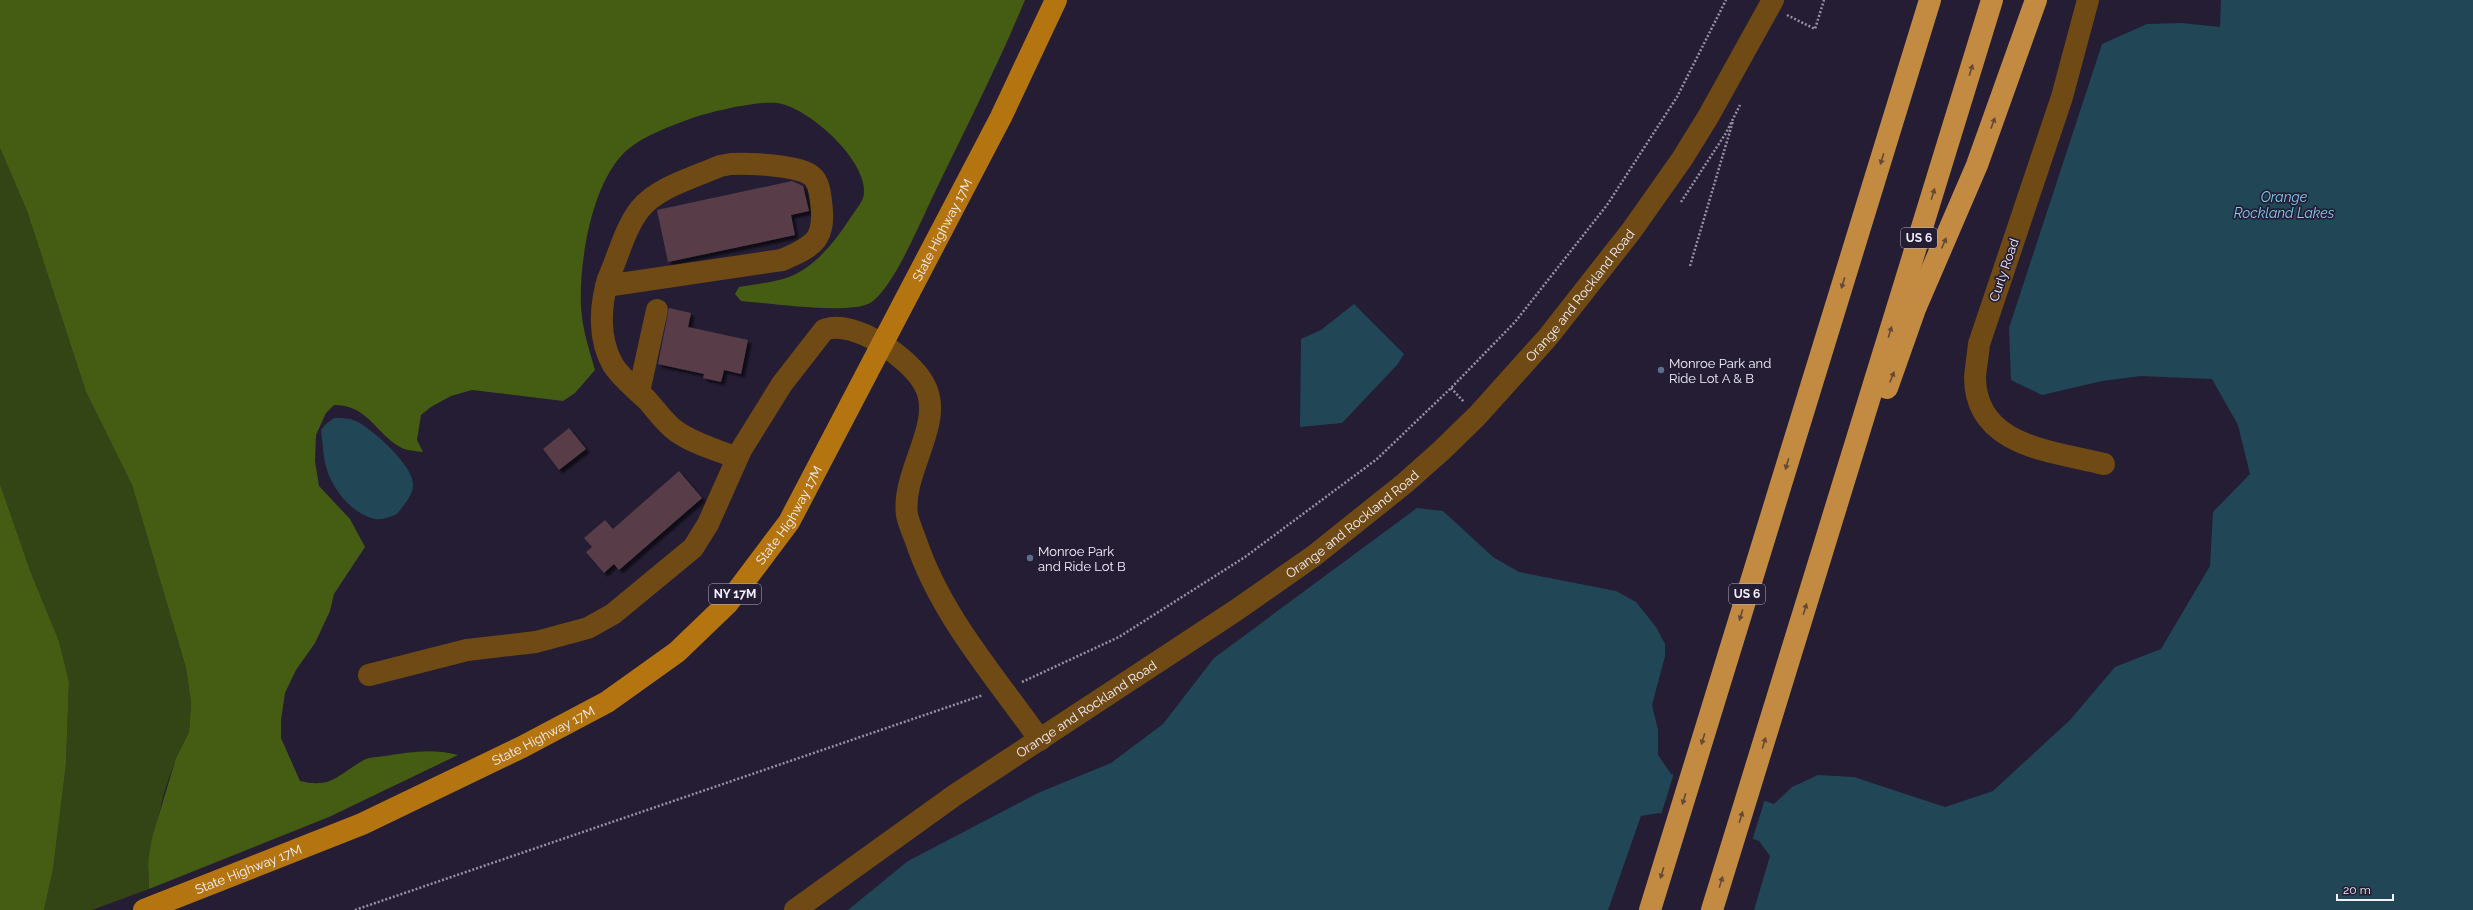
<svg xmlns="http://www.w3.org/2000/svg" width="2473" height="910" font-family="Raleway,sans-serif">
<defs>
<filter id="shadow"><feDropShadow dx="3.5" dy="3.5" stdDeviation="1" flood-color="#0009"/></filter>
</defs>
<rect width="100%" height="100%" fill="#241d34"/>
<!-- green -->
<polygon fill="#344515" points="0,148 27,211 86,392 132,485 186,668 191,703 189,732 176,758 164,793 148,862 149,889 92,910 44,910 53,870 66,764 69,682 59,641 31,573 0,484"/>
<!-- forest -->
<g fill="#445d12">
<path d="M0 0H1025C998 65 966 128 935 192 922 218 893 290 870 303 849 315 767 303 741 301L735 294 739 287C754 284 769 283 783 279 812 271 834 243 849 220 854 212 864 201 864 193 867 160 808 107 777 103 755 101 714 111 692 118 670 127 646 134 627 150 592 181 579 261 581 306 582 328 589 349 595 370L575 393 563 401 472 390 451 396 431 407 421 415 417 440 423 452C417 451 408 451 402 448 375 434 369 405 334 405L326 413 316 435 315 461 319 486 350 519 365 547 334 594 330 611 315 643 296 670 285 693 281 720V738L300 781C333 789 338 774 364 760 369 757 378 757 385 756 410 752 432 748 458 755L329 817 149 889 148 862 152 838 176 758 189 732 191 703 186 668 132 485 86 392 27 211 0 148Z"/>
<polygon points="0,484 31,573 59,641 69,682 66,764 53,870 44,910 0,910"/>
</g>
<!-- water -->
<g fill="#214757">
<polygon points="2221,0 2473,0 2473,910 1754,910 1770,856 1759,841 1708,824 1659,813 1641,816 1608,910 848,910 908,861 1038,793 1111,763 1163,724 1214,658 1417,508 1443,511 1493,557 1519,572 1616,591 1636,602 1656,627 1665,644 1665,656 1652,705 1658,730 1658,755 1671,774 1719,785 1774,804 1792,787 1818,775 1854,777 1945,807 1993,791 2070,720 2115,667 2161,649 2210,566 2213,512 2250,474 2238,425 2212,379 2141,376 2102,381 2042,395 2011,380 2009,328 2102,44 2147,24 2181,23 2220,27"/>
<polygon points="1354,304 1404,354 1397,365 1342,423 1300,427 1301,339 1321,330"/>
<path d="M334 418C342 418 351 418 358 422 374 431 414 466 413 485 413 496 403 506 397 514 390 517 383 520 376 519 353 515 334 491 327 470 323 458 323 443 321 430L326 424Z"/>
</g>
<!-- pier -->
<polygon fill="#241d34" points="1674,773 1716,783 1765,799 1752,841 1708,826 1661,815"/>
<!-- building -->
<g fill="#583d4a" filter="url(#shadow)">
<polygon points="792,181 803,186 809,211 791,215 795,235 668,262 657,210"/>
<polygon points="669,308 691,313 688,327 748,340 741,374 724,370 721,382 703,378 704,374 658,364"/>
<polygon points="569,428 586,449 559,470 543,449"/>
<polygon points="679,471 702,498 619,570 614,564 604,573 586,552 592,547 584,538 605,520 613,529"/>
</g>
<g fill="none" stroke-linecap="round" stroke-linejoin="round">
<!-- path -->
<g stroke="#9691a3" stroke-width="2.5" stroke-dasharray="2 2" stroke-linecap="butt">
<polyline points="1787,15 1815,29 1824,0"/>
<polyline points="1681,202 1726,133 1740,105"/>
<polyline points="1690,266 1733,121"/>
<polyline points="1451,388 1464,402"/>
<polyline points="1022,682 1119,637 1245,557 1377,459 1451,388 1515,322 1607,205 1677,97 1726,0"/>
<polyline points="355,910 983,695"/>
</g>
<!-- minor -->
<g stroke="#704a14" stroke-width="22">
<path d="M2088 0 2062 97 1979 344C1978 355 1976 366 1975 377 1975 447 2053 451 2104 464"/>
<path d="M606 286 782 260C815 246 826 239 821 201 820 193 819 182 812 176 799 165 748 163 731 164L720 166C695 177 658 187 640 209 625 228 618 257 608 279 600 306 598 339 613 365 621 378 636 389 647 400 656 410 665 423 676 431 694 444 717 450 737 458"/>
<polyline points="639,392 657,310"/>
<path d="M369 675 467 650 536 642 588 628 613 614 693 548 708 524 741 450 782 384 824 330C853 318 910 358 924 384 946 422 901 471 907 515 909 524 913 533 916 541 941 616 995 676 1040 740"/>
<path id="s1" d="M795 910 955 795 1235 611 1315 555 1405 483 1441 451 1477 416 1548 337 1632 230 1682 159 1708 117 1773 0"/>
</g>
<!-- major -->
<path stroke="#b47510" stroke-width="22" id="s2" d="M144 910 362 824 522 747 607 702 677 652 728 603 789 522 1001 117 1056 0"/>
<!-- highway -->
<g stroke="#c38b41" stroke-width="22">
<polyline points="1887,388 1915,309 1977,165 2036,0"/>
<polyline points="1650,910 1930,0"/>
<polyline points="1712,910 1992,0"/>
</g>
</g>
<!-- one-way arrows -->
<defs><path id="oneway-solid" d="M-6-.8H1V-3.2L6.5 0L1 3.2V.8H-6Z"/></defs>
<g fill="#644939">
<use href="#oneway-solid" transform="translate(1971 70) rotate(-73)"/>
<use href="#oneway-solid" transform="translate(1993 123) rotate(-70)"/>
<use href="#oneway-solid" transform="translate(1882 159) rotate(107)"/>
<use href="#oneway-solid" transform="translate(1933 194) rotate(-73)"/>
<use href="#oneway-solid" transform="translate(1944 243) rotate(-66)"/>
<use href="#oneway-solid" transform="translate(1843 283) rotate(107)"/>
<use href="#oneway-solid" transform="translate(1890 332) rotate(-73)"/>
<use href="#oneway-solid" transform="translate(1892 377) rotate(-68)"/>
<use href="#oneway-solid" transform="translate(1787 464) rotate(107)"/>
<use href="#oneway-solid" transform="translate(1805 609) rotate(-73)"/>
<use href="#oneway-solid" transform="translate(1741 615) rotate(107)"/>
<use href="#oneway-solid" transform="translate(1703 739) rotate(107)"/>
<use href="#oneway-solid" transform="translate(1764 743) rotate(-73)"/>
<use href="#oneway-solid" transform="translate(1684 799) rotate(107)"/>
<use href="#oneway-solid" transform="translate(1741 817) rotate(-73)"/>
<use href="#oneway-solid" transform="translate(1662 873) rotate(107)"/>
<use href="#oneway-solid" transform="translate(1721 882) rotate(-73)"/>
</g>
<!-- markers -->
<g fill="#5c6f8a" stroke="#241d34" stroke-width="1.5">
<circle cx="1661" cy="370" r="4"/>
<circle cx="1030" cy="558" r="4"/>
</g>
<g text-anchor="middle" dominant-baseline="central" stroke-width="3.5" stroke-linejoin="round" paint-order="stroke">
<!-- shield labels -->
<g fill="#241d34" stroke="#b6b1c1" stroke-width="1">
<rect x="1901" y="228" width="36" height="20" rx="3"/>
<rect x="709" y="584" width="52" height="20" rx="3"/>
<rect x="1729" y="584" width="36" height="20" rx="3"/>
</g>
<g font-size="12" font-weight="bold" fill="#f4f1fe">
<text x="1919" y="238">US 6</text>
<text x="735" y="594">NY 17M</text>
<text x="1747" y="594">US 6</text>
</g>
<!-- street labels -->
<g font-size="13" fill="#f4f1fe" stroke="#241d34">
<text stroke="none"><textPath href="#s2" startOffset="1096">State Highway 17M</textPath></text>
<text transform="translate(2004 270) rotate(-71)">Curly Road</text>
<text stroke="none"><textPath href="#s1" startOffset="1002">Orange and Rockland Road</textPath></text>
<text stroke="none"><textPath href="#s2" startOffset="772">State Highway 17M</textPath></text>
<text stroke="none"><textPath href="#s1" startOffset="678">Orange and Rockland Road</textPath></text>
<text stroke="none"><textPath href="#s1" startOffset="354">Orange and Rockland Road</textPath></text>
<text stroke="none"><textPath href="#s2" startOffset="436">State Highway 17M</textPath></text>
<text stroke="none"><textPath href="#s2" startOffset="112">State Highway 17M</textPath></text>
</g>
<!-- poi labels -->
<g font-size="13" fill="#f4f1fe" stroke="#241d34" text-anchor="start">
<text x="1669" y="363">Monroe Park and<tspan x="1669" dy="15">Ride Lot A &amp; B</tspan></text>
<text x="1038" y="551">Monroe Park<tspan x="1038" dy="15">and Ride Lot B</tspan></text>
</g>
<!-- water labels -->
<g font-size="14" font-style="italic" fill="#7ed1f4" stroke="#241d34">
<text x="2284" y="197">Orange<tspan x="2284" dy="16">Rockland Lakes</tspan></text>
</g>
</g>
<!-- scale -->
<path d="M2337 894v6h56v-6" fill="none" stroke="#f4f1fe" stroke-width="2"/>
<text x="2343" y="894" font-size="12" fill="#f4f1fe" stroke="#241d34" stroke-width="3" paint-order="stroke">20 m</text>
</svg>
